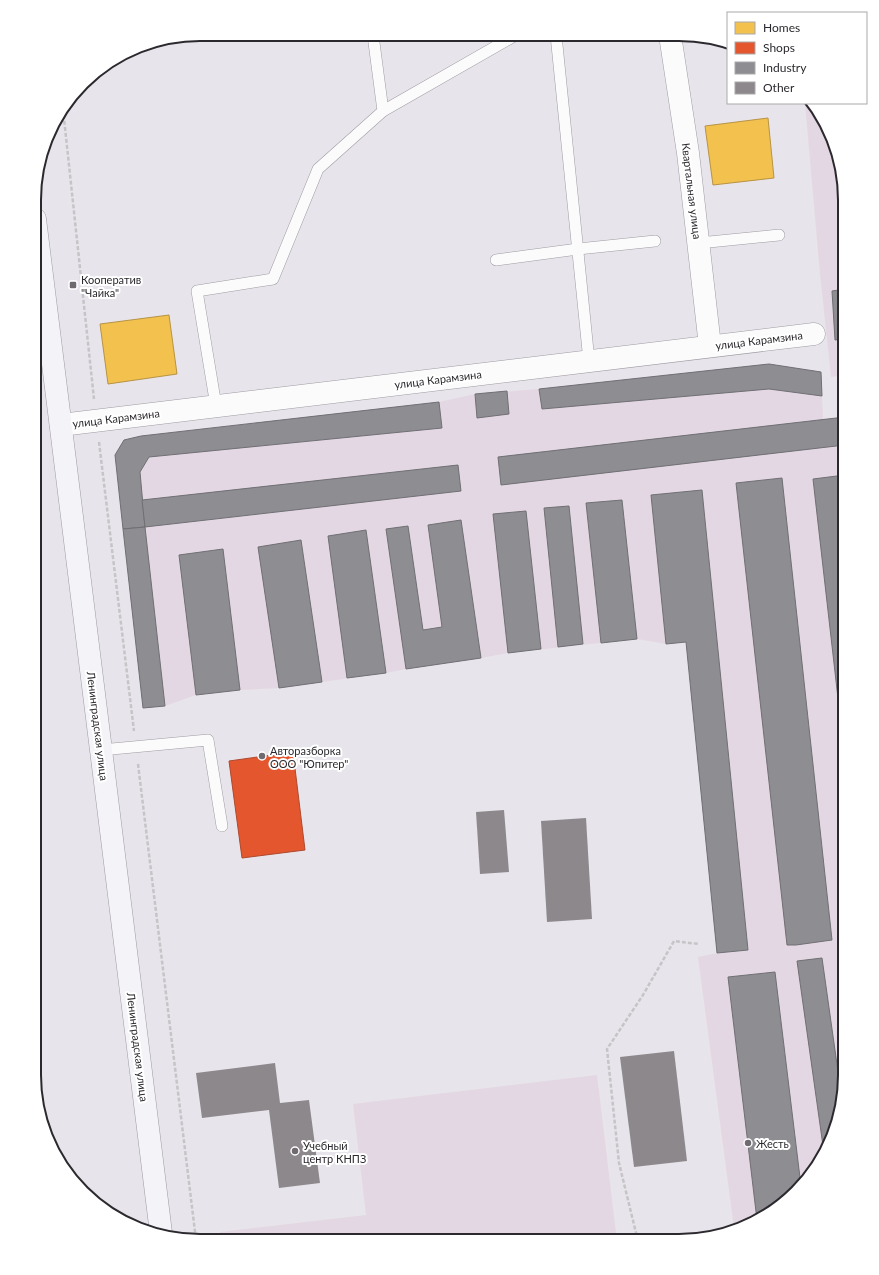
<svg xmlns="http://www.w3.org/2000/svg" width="879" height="1275" font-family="Lato,sans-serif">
<rect width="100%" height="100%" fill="#e8e4eb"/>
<!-- industrial -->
<g fill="#e3d7e3">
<polygon points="805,103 808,103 828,127 845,200 845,375 831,377 820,274"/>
<polygon points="769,364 821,372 823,419 845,417 845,1086 836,1128 817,1167 788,1200 752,1224 734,1228 698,957 717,953 686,642 666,644 637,639 508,653 481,658 406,669 386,673 279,688 240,690 196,695 165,706 143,708 115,455 124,440 141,436 439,402 475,394 539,389"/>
<polygon points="597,1075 617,1241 221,1240 220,1232 366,1215 353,1104"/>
</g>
<!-- homes -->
<g fill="#f2c14e" stroke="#b79344">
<polygon points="768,118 774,178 713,185 705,126"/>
<polygon points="169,315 177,374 108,384 100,324"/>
</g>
<!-- shops -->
<polygon fill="#e4572e" stroke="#ad492e" points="293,752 305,850 242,858 229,761"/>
<!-- industry -->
<g fill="#8d8d92" stroke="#706f74">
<polygon points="845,289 845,339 835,340 832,291"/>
<polygon points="769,364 821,372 822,396 769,389 542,409 539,389"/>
<polygon points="507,391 509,414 477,418 475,394"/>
<polygon points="439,402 442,428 149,457 140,472 145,527 123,529 115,455 124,440 141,436"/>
<polygon points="845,417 845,445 501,485 498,457"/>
<polygon points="458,465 461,491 145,527 142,500"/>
<polygon points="845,475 845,760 813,479"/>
<polygon points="782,478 832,940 796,945 787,945 736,483"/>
<polygon points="702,490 748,950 717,953 686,642 666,644 651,495"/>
<polygon points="622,500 637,639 601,643 586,503"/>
<polygon points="569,506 583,644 558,647 544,508"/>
<polygon points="526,511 541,649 508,653 493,514"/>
<polygon points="461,520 481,658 406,669 386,529 408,526 423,630 442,627 428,525"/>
<polygon points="145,527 165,706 143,708 123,529"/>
<polygon points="366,530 386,673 347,678 328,536"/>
<polygon points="301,540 322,682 279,688 258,547"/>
<polygon points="223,549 240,690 196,695 179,555"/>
<polygon points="822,958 842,1100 836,1128 824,1153 797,961"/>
<polygon points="775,972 801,1186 788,1200 757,1220 728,977"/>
</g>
<!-- building -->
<g fill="#8c888c">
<polygon points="504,810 509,872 480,874 476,812"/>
<polygon points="586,818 592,919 547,922 541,821"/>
<polygon points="674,1051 687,1161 634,1167 620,1057"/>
<polygon points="275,1063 280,1103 309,1100 320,1183 279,1188 269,1110 202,1118 196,1073"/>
</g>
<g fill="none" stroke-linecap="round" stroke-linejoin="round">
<defs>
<g id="lane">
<polyline points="373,35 383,111"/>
<polyline points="556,35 589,361"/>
<polyline points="699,243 779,235"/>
<polyline points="496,260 578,249 655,241"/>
<polyline points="216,406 197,291 273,279 318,169 383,111 516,35"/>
<polyline points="101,750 208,740 222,826"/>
</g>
<g id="street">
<polyline points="670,35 688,153 710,346"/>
<polyline points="61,425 814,334"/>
</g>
<polyline id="secondary" points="35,219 161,1233"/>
</defs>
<!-- lane casing -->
<use href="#lane" stroke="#9e9ba1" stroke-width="12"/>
<!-- street casing -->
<use href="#street" stroke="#9e9ba1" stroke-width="23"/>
<!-- secondary casing -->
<use href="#secondary" stroke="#9e9ba1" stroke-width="23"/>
<!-- path -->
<g stroke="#c6c4c7" stroke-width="2.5" stroke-dasharray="4 2" stroke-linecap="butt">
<polyline points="63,109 94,399"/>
<polyline points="99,442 134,731"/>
<polyline points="138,764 196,1240"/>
<polyline points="638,1241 619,1163 607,1049 643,995 674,941 699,944"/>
</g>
<!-- lane -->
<use href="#lane" stroke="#fcfbfc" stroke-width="11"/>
<!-- street -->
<use href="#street" stroke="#fcfbfc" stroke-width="22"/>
<!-- secondary -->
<use href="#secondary" stroke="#f4f4f8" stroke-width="22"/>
</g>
<!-- markers -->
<g fill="#6e6a70" stroke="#fff" stroke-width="1.5">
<rect x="69" y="281" width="8" height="8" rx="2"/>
<circle cx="262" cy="756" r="4"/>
<circle cx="748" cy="1143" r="4"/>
<circle cx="295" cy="1151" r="4"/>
</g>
<g text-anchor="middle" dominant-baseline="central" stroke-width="4" stroke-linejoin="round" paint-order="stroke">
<!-- street labels -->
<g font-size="11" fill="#2c292e" stroke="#fff">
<text transform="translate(692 191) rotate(83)">Квартальная улица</text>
<text transform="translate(759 340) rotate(-7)">улица Карамзина</text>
<text transform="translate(438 379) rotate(-7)">улица Карамзина</text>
<text transform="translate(116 418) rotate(-7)">улица Карамзина</text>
<text transform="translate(98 726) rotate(83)">Ленинградская улица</text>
<text transform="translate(138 1047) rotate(83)">Ленинградская улица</text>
</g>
<!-- poi labels -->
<g font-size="11" fill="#2c292e" stroke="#fff" text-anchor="start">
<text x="81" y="279">Кооператив<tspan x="81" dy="13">"Чайка"</tspan></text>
<text x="270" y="750">Авторазборка<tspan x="270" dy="13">ООО "Юпитер"</tspan></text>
<text x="756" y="1143">Жесть</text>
<text x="303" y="1145">Учебный<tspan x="303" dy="13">центр КНПЗ</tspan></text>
</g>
</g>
<!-- crop -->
<path d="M0 0H879V1275H0ZM200 41H679A159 159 0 0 1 838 200V1075A159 159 0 0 1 679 1234H200A159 159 0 0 1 41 1075V200A159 159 0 0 1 200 41Z" fill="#fff" fill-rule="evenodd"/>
<path fill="none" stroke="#2c292e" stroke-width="2" d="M200 41H679A159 159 0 0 1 838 200V1075A159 159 0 0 1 679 1234H200A159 159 0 0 1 41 1075V200A159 159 0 0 1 200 41Z"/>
<!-- legend -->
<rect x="727" y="12" width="140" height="92" fill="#ffffff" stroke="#aba9ab"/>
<rect x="735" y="22" width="20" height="12" fill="#f2c14e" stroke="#aba9ab"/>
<text x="763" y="32" font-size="12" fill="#2c292e">Homes</text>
<rect x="735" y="42" width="20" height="12" fill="#e4572e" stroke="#aba9ab"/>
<text x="763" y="52" font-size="12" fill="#2c292e">Shops</text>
<rect x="735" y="62" width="20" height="12" fill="#8d8d92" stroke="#aba9ab"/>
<text x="763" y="72" font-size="12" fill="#2c292e">Industry</text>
<rect x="735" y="82" width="20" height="12" fill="#8c888c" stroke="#aba9ab"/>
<text x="763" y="92" font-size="12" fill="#2c292e">Other</text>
</svg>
